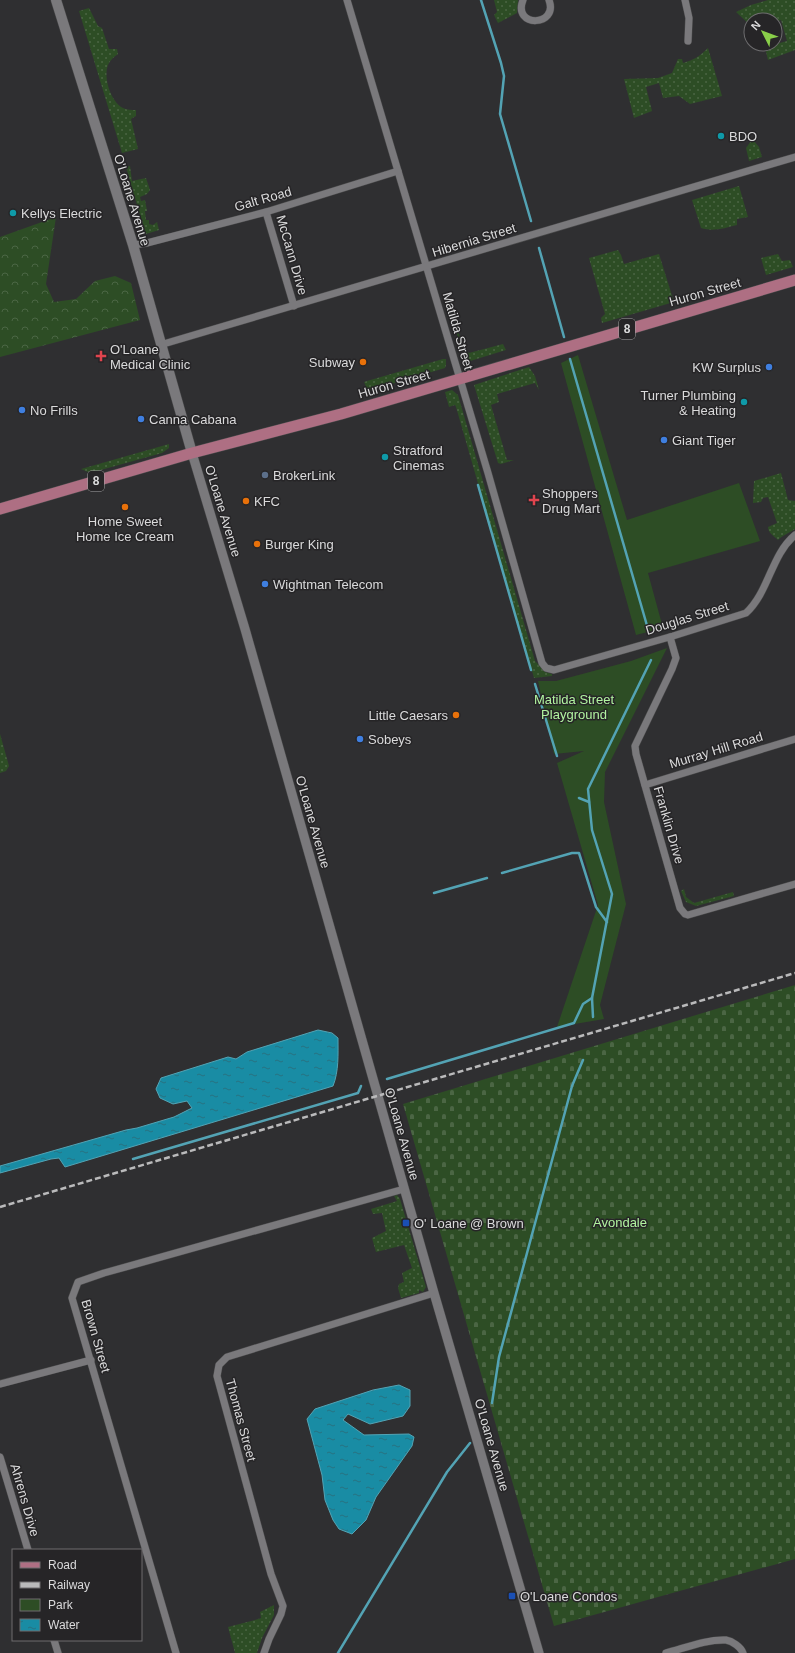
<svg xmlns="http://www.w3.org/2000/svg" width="795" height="1653" font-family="Arial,sans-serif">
<defs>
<pattern id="grass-dots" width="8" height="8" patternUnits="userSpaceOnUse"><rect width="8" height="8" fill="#2d4d25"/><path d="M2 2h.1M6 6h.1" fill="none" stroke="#4b6644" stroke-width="1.8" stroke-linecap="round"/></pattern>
<pattern id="forest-crowns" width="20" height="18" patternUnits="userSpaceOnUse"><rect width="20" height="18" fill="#2d4d25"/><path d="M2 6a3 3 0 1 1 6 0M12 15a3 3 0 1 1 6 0" fill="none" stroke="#4b6644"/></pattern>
<pattern id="cemetery-stones" width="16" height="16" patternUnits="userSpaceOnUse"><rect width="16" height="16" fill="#2d4d25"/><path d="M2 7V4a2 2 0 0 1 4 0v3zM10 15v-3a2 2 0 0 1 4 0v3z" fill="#4b6644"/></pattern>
<pattern id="water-ripples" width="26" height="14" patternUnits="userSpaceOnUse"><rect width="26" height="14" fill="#198ca4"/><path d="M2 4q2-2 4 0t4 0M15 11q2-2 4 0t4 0" fill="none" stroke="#277282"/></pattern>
</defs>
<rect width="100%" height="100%" fill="#2f2f31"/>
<!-- grass -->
<g fill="url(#grass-dots)">
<polygon points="494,0 518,0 517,13 498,23 494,15 497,12"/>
<polygon points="768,0 795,0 795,50 768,60 765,47 787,41 781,20 775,22 775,20 751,20 751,26 736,12 751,5"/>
<path d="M89 8 98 26 102 28 109 49H117L118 54C114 57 110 60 108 65 103 78 111 102 123 108 127 110 132 110 136 110V116L131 119 138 149 122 153 79 11Z"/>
<path d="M708 48 722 96 690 104 679 96 663 98 659 83 646 87 652 111 634 118 624 79 658 78 672 73 678 59H682L683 63C694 60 700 56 708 48Z"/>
<polygon points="751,141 754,141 759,147 762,157 749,161 746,148"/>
<polygon points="130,166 132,181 146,178 150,190 147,194 140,197 141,201 145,200 147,211 145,211 146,220 149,220 149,224 153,225 157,222 159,230 146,234 145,232 126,167"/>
<path d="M739 186 748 217 737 219V225C725 228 713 232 701 228L692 200Z"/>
<polygon points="618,250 621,255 624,264 659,254 674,302 602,323 601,318 605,314 589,258"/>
<polygon points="778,254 782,261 790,260 793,267 766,275 761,258"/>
<polygon points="456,331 458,332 465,350 469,353 503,344 506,350 467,362"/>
<polygon points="443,359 446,359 446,365 445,368 368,391 364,382 367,381"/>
<polygon points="529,367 535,376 539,390 535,383 497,394 499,402 491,405 507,460 514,460 501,464 498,463 474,385"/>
<polygon points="452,390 458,395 535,661 546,672 552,674 552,676 534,678 456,407 455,405 449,407 445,392"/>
<polygon points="169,444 169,448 162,453 90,473 81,469"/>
<path d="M781 473 788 500 795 501V529C789 533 783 535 778 540 774 536 768 533 768 527L777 523 768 497 763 498 761 502 753 503 754 481Z"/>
<polygon points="0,734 9,766 6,771 0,773"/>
<polygon points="684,889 686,897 694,903 733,892 734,896 696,906 686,902 681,891"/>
<polygon points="397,1195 400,1199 426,1287 423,1292 419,1290 419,1293 401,1298 398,1288 399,1284 404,1282 402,1273 412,1268 404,1245 376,1252 372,1238 386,1231 382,1213 373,1214 371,1209 397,1201 394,1196"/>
<polygon points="274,1605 274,1615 262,1638 257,1653 235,1653 228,1627 255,1620 261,1618 260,1612"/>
</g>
<!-- forest -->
<polygon fill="url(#forest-crowns)" points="56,217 46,284 54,302 76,299 95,281 115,276 131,283 140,320 0,357 0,237"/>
<!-- cemetery -->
<polygon fill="url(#cemetery-stones)" points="795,985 795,1559 554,1626 403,1104"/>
<!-- green -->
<g fill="#2d4d25">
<polygon points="578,355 627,520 739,483 760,541 648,573 663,628 636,635 561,363"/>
<polygon points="667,648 605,772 604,802 626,904 600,1005 604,1019 557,1027 598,905 557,763 584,751 554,754 538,681 556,681 631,661"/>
</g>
<!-- water -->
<g fill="url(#water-ripples)" stroke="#53a3b4">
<path d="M318 1030 332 1033 338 1038C338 1054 339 1071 333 1086L65 1167 59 1158 51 1159 0 1173V1166L126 1130 137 1128 174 1117 192 1108 187 1101 173 1104 160 1098 156 1089 161 1078 228 1057 236 1059 247 1052Z"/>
<polygon points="399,1385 410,1390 410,1406 403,1416 370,1424 348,1414 343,1420 364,1435 409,1434 414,1437 412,1446 376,1497 366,1520 352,1534 339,1529 333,1520 325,1500 322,1475 307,1419 315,1409 373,1390"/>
</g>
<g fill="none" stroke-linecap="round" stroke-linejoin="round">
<!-- stream -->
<g stroke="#53a3b4" stroke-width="2.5">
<polyline points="481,0 501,63 504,76 500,114 531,221"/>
<polyline points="539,248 564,337"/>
<polyline points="570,359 648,629"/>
<polyline points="478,485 531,670"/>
<polyline points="535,684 557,756"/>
<polyline points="579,798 589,802"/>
<polyline points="502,873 572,853 579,853 596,907 607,922"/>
<polyline points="434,893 487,878"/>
<polyline points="593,1017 592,998 612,894 592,830 588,789 651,660"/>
<polyline points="387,1079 574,1023 583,1004 592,998"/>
<polyline points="133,1159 358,1093 361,1086"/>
<polyline points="492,1403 499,1357 572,1086 583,1060"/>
<polyline points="338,1653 447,1472 470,1443"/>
</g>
<defs>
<g id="minor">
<path d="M347 0 488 473 542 663 546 668 554 670 673 636 746 613C769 592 771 555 795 535"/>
<path d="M523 0C512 28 559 27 549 0"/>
<polyline points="685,0 689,18 688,41"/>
<polyline points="266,212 294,306"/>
<polyline points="133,245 147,243 266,212 398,171"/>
<polyline points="160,345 795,157"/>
<polyline points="670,637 676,658 672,669 635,746 636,754 680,908 685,914 688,915 795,884"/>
<polyline points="645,785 795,739"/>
<polyline points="0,1384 91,1360"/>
<polyline points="0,1457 28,1550"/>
<polyline points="54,1640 58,1653"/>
<polyline points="176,1653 72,1298 78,1282 104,1273 404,1189"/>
<polyline points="264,1653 269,1639 281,1614 283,1606 271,1574 217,1376 219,1365 227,1357 434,1293"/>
<path d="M666 1653C685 1648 707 1639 726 1640 732 1641 741 1647 743 1653"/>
</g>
<polyline id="tertiary" points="192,453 245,629 434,1293 539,1653"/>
<polyline id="secondary" points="56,0 133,245 192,453"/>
<polyline id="primary" points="0,509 192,453 341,414 795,280"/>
</defs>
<!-- minor casing -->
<use href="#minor" stroke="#4a4a4b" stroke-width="8"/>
<!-- tertiary casing -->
<use href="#tertiary" stroke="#4a4a4b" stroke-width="10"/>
<!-- secondary casing -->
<use href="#secondary" stroke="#4a4a4b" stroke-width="11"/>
<!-- primary casing -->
<use href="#primary" stroke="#4a4a4b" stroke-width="12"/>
<!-- minor -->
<use href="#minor" stroke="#7a797c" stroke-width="7"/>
<!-- tertiary -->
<use href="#tertiary" stroke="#7a797c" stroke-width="9"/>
<!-- secondary -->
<use href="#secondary" stroke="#7a797c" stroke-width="10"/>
<!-- primary -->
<use href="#primary" stroke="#ae6f83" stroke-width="11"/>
<!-- rail -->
<polyline stroke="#bababb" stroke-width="2.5" stroke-dasharray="6 3" stroke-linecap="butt" points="0,1207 795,973"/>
</g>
<!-- markers -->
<g fill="#0f9aa8" stroke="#262527" stroke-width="1.5">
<circle cx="721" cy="136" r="4"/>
<circle cx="13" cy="213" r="4"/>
<circle cx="744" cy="402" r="4"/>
<circle cx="385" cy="457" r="4"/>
</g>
<g fill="#e0444e" stroke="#262527" stroke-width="1.5">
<path d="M99 350h4v4h4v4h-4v4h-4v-4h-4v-4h4z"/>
<path d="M532 494h4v4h4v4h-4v4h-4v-4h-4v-4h4z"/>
</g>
<g fill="#e8710a" stroke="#262527" stroke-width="1.5">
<circle cx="363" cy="362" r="4"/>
<circle cx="246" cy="501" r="4"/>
<circle cx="125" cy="507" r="4"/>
<circle cx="257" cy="544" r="4"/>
<circle cx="456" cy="715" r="4"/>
</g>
<g fill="#3f7fe0" stroke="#262527" stroke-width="1.5">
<circle cx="769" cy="367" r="4"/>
<circle cx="22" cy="410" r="4"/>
<circle cx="141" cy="419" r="4"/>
<circle cx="664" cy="440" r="4"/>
<circle cx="265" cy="584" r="4"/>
<circle cx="360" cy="739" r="4"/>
</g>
<circle fill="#5c6f8a" stroke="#262527" stroke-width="1.5" cx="265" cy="475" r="4"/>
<g fill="#1a4fb4" stroke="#262527" stroke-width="1.5">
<rect x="402" y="1219" width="8" height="8" rx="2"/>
<rect x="508" y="1592" width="8" height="8" rx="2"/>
</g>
<g text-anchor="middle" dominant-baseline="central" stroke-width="3" stroke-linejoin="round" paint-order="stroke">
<!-- shield labels -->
<g fill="#262527" stroke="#a4a4a5" stroke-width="1">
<rect x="619" y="319" width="16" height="20" rx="3"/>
<rect x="88" y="471" width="16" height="20" rx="3"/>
</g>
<g font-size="12" font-weight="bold" fill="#dadadb">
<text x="627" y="329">8</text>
<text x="96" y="481">8</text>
</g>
<!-- poi labels -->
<g font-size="13" fill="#dadadb" stroke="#262527" text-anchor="start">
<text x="729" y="136">BDO</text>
<text x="21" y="213">Kellys Electric</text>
<text x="110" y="349">O'Loane<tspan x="110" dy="15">Medical Clinic</tspan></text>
<text x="355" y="362" text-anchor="end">Subway</text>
<text x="761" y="367" text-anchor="end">KW Surplus</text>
<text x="736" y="395" text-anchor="end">Turner Plumbing<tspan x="736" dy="15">&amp; Heating</tspan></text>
<text x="30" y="410">No Frills</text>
<text x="149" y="419">Canna Cabana</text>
<text x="672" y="440">Giant Tiger</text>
<text x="393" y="450">Stratford<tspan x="393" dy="15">Cinemas</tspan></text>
<text x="273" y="475">BrokerLink</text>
<text x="542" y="493">Shoppers<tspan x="542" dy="15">Drug Mart</tspan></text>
<text x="254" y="501">KFC</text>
<text x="125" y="521" text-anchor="middle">Home Sweet<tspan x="125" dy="15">Home Ice Cream</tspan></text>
<text x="265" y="544">Burger King</text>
<text x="273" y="584">Wightman Telecom</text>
<text x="448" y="715" text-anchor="end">Little Caesars</text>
<text x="368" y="739">Sobeys</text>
<text x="414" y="1223">O' Loane @ Brown</text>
<text x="520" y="1596">O'Loane Condos</text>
</g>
<!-- street labels -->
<g font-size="13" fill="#dadadb" stroke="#262527">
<text transform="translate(263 199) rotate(-16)">Galt Road</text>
<text transform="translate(132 200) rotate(73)">O'Loane Avenue</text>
<text transform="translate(474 240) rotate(-17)">Hibernia Street</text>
<text transform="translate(292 255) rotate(74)">McCann Drive</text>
<text transform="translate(705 292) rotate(-16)">Huron Street</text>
<text transform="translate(458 331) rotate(74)">Matilda Street</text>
<text transform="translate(394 384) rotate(-16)">Huron Street</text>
<text transform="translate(223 511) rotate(73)">O'Loane Avenue</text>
<text transform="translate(687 618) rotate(-17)">Douglas Street</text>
<text transform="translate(716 750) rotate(-17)">Murray Hill Road</text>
<text transform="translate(313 822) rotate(74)">O'Loane Avenue</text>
<text transform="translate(669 825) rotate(74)">Franklin Drive</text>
<text transform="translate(402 1134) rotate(74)">O'Loane Avenue</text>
<text transform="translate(96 1336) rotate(74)">Brown Street</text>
<text transform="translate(241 1420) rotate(75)">Thomas Street</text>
<text transform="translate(492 1445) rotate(74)">O'Loane Avenue</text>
<text transform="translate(25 1500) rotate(74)">Ahrens Drive</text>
</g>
<!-- park labels -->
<g font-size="13" fill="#b1f4a0" stroke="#262527">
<text x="574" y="699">Matilda Street<tspan x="574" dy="15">Playground</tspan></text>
<text x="620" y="1222">Avondale</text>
</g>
</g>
<!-- legend -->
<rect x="12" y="1549" width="130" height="92" fill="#262527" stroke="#6e6d6f"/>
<rect x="20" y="1562" width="20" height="6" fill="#ae6f83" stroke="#6e6d6f"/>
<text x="48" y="1569" font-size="12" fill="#dadadb">Road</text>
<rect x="20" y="1582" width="20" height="6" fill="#bababb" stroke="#6e6d6f"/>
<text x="48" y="1589" font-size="12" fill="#dadadb">Railway</text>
<rect x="20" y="1599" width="20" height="12" fill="#2d4d25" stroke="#6e6d6f"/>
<text x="48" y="1609" font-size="12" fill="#dadadb">Park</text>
<rect x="20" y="1619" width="20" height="12" fill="url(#water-ripples)" stroke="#6e6d6f"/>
<text x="48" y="1629" font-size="12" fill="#dadadb">Water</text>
<!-- north arrow -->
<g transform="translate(763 32) rotate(312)"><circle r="19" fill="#262527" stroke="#6e6d6f"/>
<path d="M0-3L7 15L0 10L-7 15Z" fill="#89cf49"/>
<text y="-6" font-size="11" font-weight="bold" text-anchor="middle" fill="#dadadb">N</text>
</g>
</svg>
